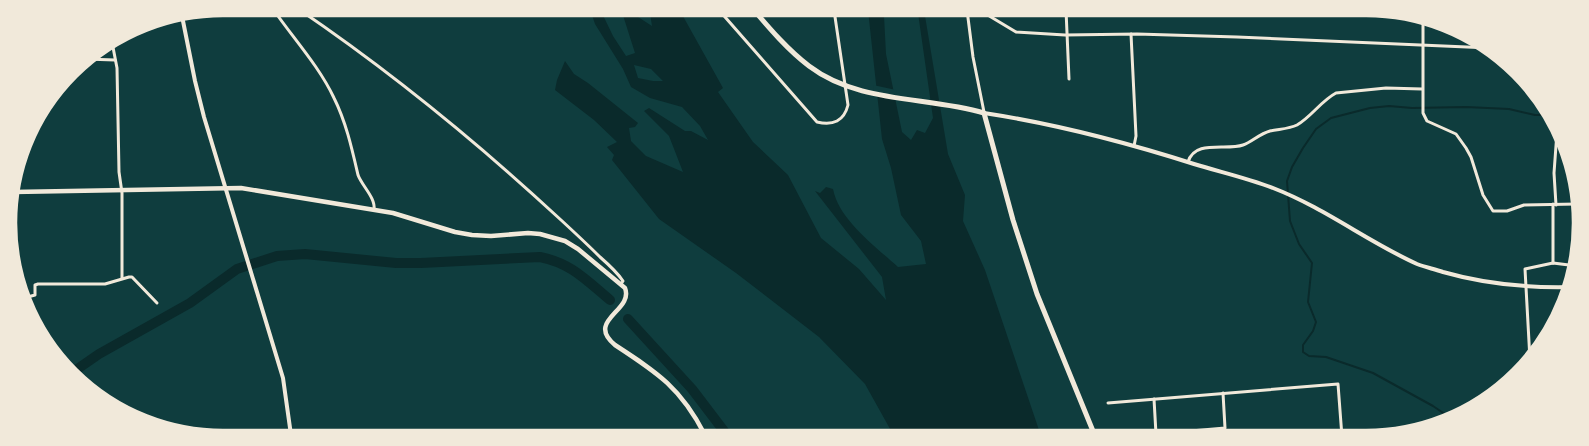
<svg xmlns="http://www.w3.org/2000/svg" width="1589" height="446" font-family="'Roboto Condensed',sans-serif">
<rect width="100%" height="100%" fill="#0f3d3e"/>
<!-- water -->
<path fill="#0a2a2b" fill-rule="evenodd" d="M590 9H600L613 36 626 56 635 53 621 9H633L638 17 652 26 650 13 648 9H679L723 88 718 92 753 142 788 175 821 238 859 269 886 300 882 277 815 191 820 193 826 187 833 189C839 220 875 246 898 267L926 264 921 241 901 215 891 168 882 139 868 10H879L884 16 886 54 902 132 911 140 917 130 925 133 933 118 918 13V10H924L948 154 965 195 963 221 985 270 1041 436H894L865 384 819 337 736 273 659 219 612 160 614 155 607 147 617 142 594 120 555 90 557 80 565 61 574 74 588 83 638 123 635 127 629 128 631 141 646 156 683 172 669 136 644 111 649 108 685 131H691L708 140 700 126 682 107 650 98 631 87 623 69 595 24ZM634 65 651 69 663 81H653L638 78Z"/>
<!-- pier -->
<polygon fill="#0f3d3e" points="873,85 896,90 898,100 874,95"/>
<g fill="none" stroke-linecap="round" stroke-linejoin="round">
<!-- stream -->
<polyline stroke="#0a2a2b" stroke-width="2" points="1452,419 1433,406 1373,373 1326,357 1309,356 1303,352 1303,345 1313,331 1316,322 1308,302 1312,263 1299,244 1290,221 1287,181 1292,167 1303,148 1316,129 1331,118 1370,108 1389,106 1412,108 1466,107 1509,109 1535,115 1550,115"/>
<!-- river -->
<g stroke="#0a2a2b" stroke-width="10">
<polyline points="628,319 692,389 727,435"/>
<path d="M73 372 99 354 190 303 237 269 277 256 305 254 396 263H421L540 257C571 263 586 280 610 300"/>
</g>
<!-- minor -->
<g stroke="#f1e9da" stroke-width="3">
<path d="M297 8C390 71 478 143 561 220 574 232 587 244 600 257 608 264 617 272 623 281L621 284"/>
<path d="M273 9C293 38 319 66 334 98 346 122 352 149 358 175 362 186 376 198 374 210"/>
<path d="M718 9 817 122C833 126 844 121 848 105L834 10"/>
<polyline points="967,10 973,57 984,112"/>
<polyline points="985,10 986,14 1016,32 1065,35 1137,34 1237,37 1490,48"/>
<polyline points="1066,10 1069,79"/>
<polyline points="1423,18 1423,113 1427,121 1456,134 1466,148 1471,157 1483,195 1493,211 1507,211 1524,205 1577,204"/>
<polyline points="1131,34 1136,136 1134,146"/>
<polyline points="112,42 117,68 119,172 122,193 122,278"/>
<polyline points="85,59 115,60"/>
<path d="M1188 162C1195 139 1226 151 1243 145 1252 142 1259 134 1270 131 1279 129 1289 129 1297 125 1311 117 1321 101 1336 93L1386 88 1422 89"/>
<polyline points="1553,204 1553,263"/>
<polyline points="1556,205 1554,173 1557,132"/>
<polyline points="24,298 35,295 35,285 38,284 105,284 129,277 132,277 157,303"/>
<polyline points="1530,360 1525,269 1553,263 1577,266"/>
<polyline points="1154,399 1156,434"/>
<polyline points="1108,403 1338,384 1342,437"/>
<polyline points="1095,434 1107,436"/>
<polyline points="1134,436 1225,428 1223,393"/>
</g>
<!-- tertiary -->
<g stroke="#f1e9da" stroke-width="4">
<polyline points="182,16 195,81 204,117 283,378 291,435"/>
<path d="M984 113C1056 124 1125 142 1194 164 1220 172 1247 178 1273 188 1325 208 1368 242 1417 264 1425 267 1434 269 1443 272 1485 284 1526 288 1570 287"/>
</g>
<!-- secondary -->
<path stroke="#f1e9da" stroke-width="4.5" d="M13 192 241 188 393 213 455 232 472 235 491 236 528 233 540 234 565 241 578 249 625 288C634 311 585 320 615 345 658 373 681 388 705 435"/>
<!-- primary -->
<path stroke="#f1e9da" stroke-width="5" d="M753 9C770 29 788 50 809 66 859 104 927 96 984 113L1013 220 1037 294 1095 436"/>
</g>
<!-- crop -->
<path d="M0 0H1589V446H0ZM223 16H1366A207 207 0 0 1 1573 223V223A207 207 0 0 1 1366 430H223A207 207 0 0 1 16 223V223A207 207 0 0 1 223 16Z" fill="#f1e9da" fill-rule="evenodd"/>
<path fill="none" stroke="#f1e9da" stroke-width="2.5" d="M223 16H1366A207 207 0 0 1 1573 223V223A207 207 0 0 1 1366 430H223A207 207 0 0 1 16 223V223A207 207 0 0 1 223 16Z"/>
</svg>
